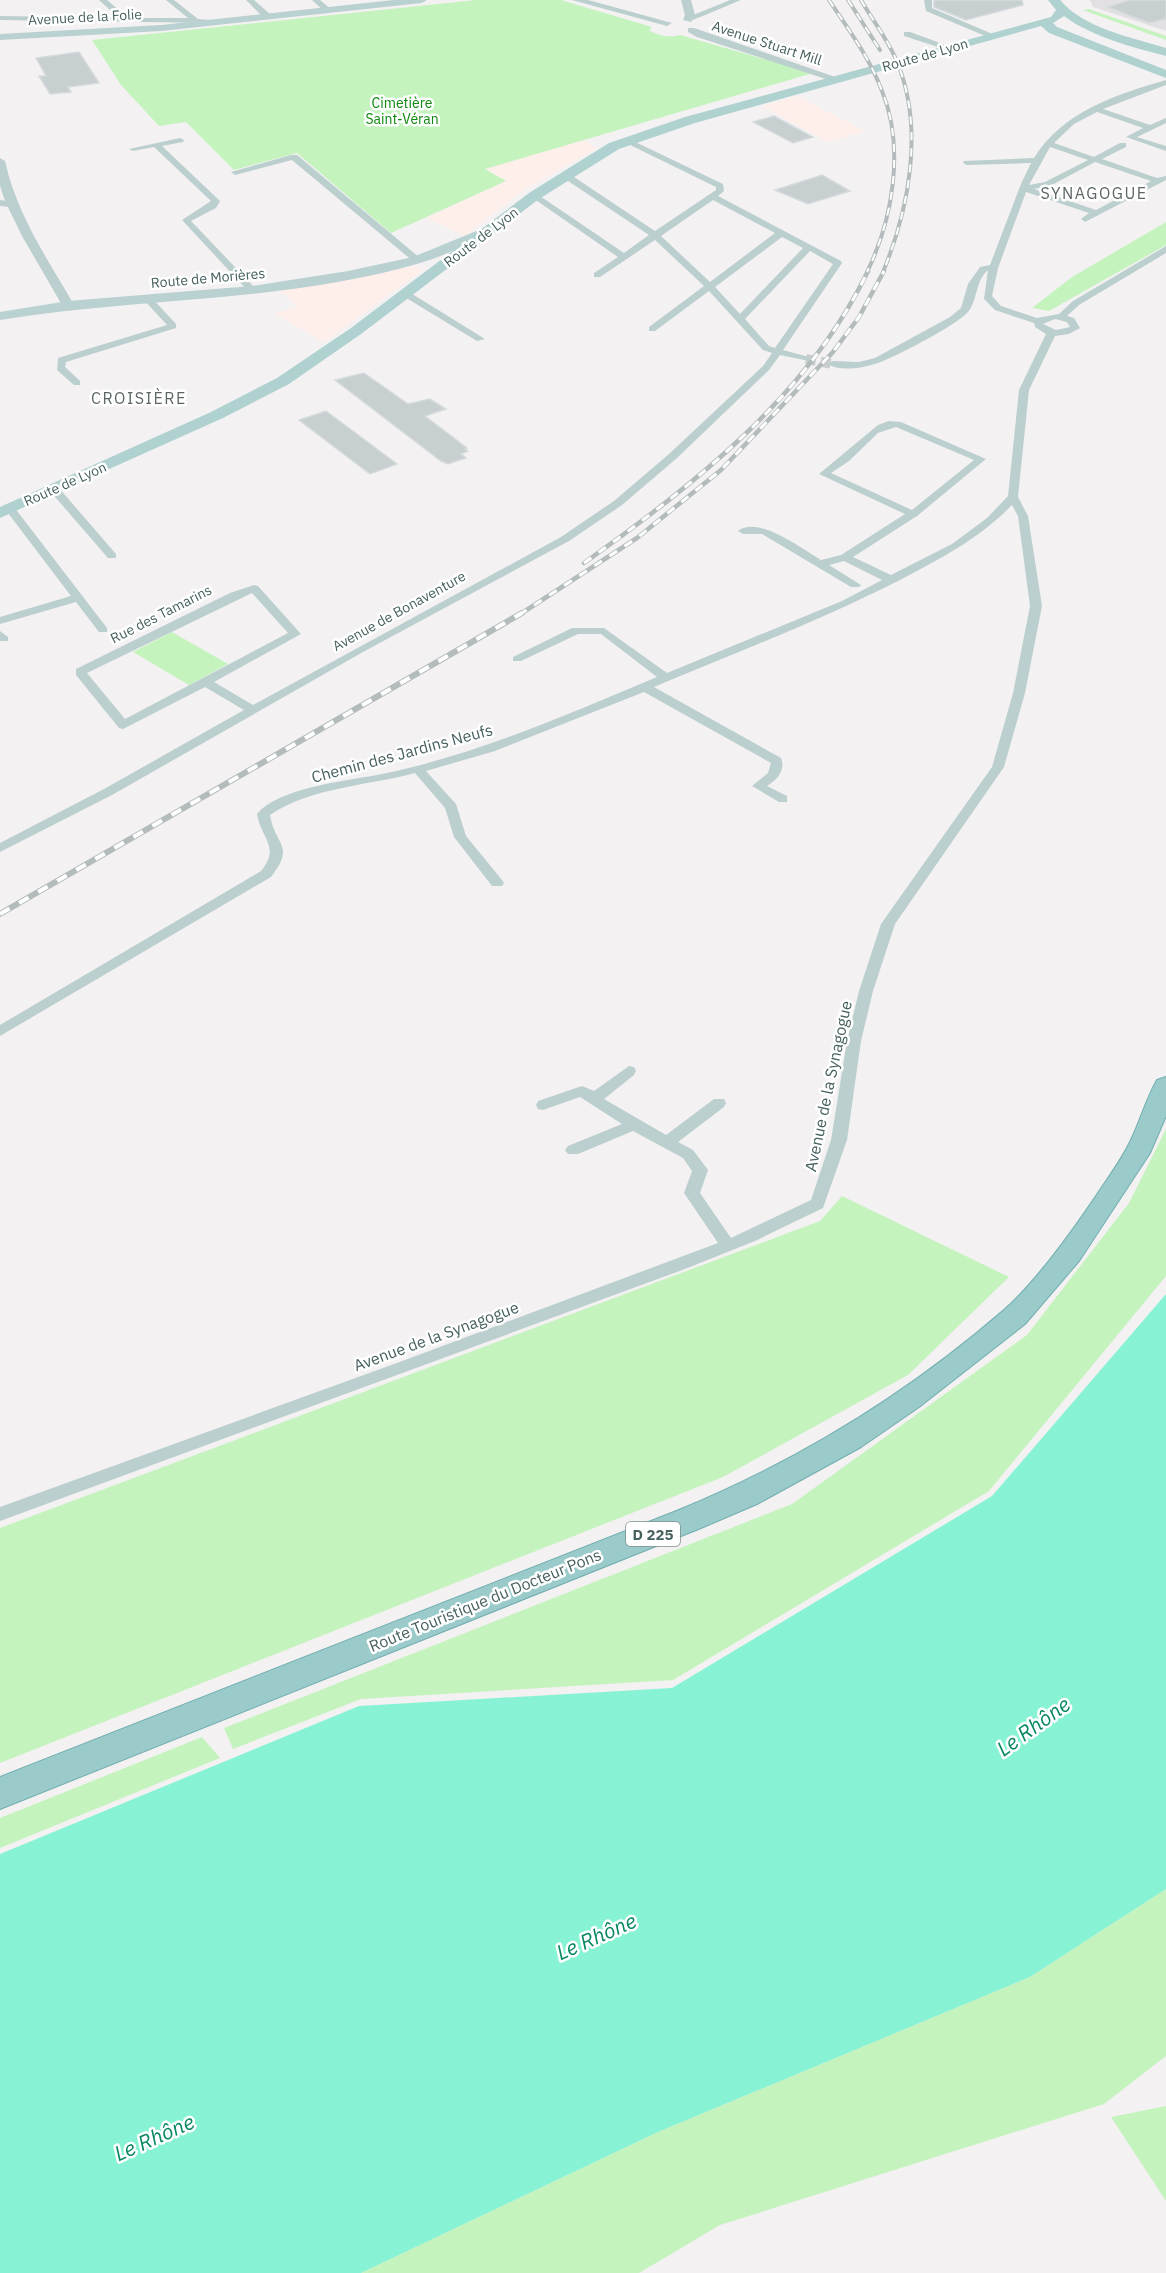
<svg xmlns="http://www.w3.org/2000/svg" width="1166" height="2273" font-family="'IBM Plex Sans',sans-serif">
<rect width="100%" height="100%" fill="#f4f1f2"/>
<!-- commercial -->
<g fill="#feefeb">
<polygon points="797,96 865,131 828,142 762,106"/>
<polygon points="585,140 596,149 523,190 465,236 427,218 506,181 484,169"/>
<polygon points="413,266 424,269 324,342 275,314 298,306 279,291"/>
</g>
<!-- education -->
<polygon fill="#e2e0e2" points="1090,0 1166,0 1166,31 1093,7"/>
<!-- green -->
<g fill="#c4f3be">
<path d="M476 0H561L652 27 649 30C658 36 670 38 680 35L813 73 485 169 506 181 391 233 297 153 234 170 186 122 159 126 121 85 92 40Z"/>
<polygon points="1089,9 1166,36 1166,40 1083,10"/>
<polygon points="1166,222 1166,245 1049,311 1032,308 1072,277"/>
<polygon points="172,632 228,664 189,685 133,652"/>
<polygon points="1166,1129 1166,1276 989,1491 673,1680 361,1699 233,1749 224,1728 792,1504 1027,1335 1129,1203"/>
<polygon points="842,1196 1009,1277 908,1375 723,1477 0,1763 0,1528 820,1221"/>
<polygon points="202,1737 220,1758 0,1848 0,1818"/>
<polygon points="1166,1889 1166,2056 1104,2104 720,2225 639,2273 361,2273 658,2132 1030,1977"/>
<polygon points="1166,2106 1166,2201 1111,2117"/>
</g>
<!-- water -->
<polygon fill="#88f3d4" points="1166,1294 1166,1889 1030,1977 658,2132 361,2273 0,2273 0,1854 359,1706 672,1688 992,1496"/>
<!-- building -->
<g fill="#c8cfd1" stroke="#d5dbdd" stroke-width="1.5">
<polygon points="934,0 1022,0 1023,5 966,20 934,7"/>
<polygon points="1130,0 1166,0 1166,19 1149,23 1108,7"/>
<polygon points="79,52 99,83 68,87 71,92 50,94 39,76 46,76 36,58"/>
<polygon points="774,116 813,137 793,143 753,122"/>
<polygon points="822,175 850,191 808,204 775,190"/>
<polygon points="364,373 408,404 430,399 446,409 425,416 467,448 465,449 468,451 461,454 466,458 448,464 441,461 335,380"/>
<polygon points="326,411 397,464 370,474 299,420"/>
</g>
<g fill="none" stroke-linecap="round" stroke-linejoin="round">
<!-- minor-tunnel -->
<polyline stroke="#c9cdce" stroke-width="10" stroke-dasharray="10 5" stroke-linecap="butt" points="806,359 833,364"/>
<defs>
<path id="trunk" d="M1166 1077V1116L1150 1153 1079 1261 1025 1324 919 1407 861 1447 757 1504 701 1528 0 1809V1777L679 1510C798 1461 907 1394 1004 1310 1037 1281 1071 1233 1096 1196 1107 1179 1121 1161 1130 1142 1140 1122 1146 1099 1157 1080Z"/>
</defs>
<!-- trunk casing -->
<use href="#trunk" stroke="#71aeaf" stroke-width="2"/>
<!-- pedestrian -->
<polygon fill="#bbcfce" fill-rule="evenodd" points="0,16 61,17 64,19 61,21 0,20"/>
<!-- minor -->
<g fill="#bbcfce" fill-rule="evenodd">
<polygon points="99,0 107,0 128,18 188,18 166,0 174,0 198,19 224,21 220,23 61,21 57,19 61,17 119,18"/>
<polygon points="246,0 254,0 271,15 271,19 265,19"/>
<polygon points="312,0 320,0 333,11 326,13"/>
<polygon points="730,0 741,0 693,20 686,18"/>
<polygon points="924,0 932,0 932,8 997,36 990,38 926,11"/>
<polygon points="904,32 910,32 954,48 947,50 904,36"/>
<path d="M1166 80V85L1103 109 1150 125 1166 118V123L1137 137 1166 146V151L1126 137 1143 128 1097 112 1074 124 1054 143 1094 157 1120 143H1126V147L1102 159 1157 178 1166 176V180L1085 222 1081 219 1089 213 1026 192 998 268 992 296 1001 306 1037 318 1059 314 1073 301 1166 246V253L1079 305 1067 316 1074 318 1080 328 1069 334 1055 336 1029 390 1018 497 1028 516 1042 606 1025 693 1004 767 895 924 873 991 861 1041 847 1140 823 1208 755 1241 685 1269 0 1521V1507L397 1363 718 1243 684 1193 692 1171 683 1158 633 1131 578 1154H568L565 1150 568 1146 622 1124 580 1097 543 1110 538 1109 536 1105 538 1101 582 1086 594 1091 629 1066 634 1067 636 1071 634 1075 604 1099 666 1135 714 1099H724L726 1103 724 1107 678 1142 693 1150 708 1170 700 1193 731 1238 811 1200 831 1140 847 1041 859 991 881 924 992 767 1013 693 1030 606 1018 516 1012 505C979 539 940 559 898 581 819 621 735 653 654 687L781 758C786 770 777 780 767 786L787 796V802H779L752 786 768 773 771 763 644 692 495 751 426 771 456 804 466 836 502 880 504 883 502 886H492L454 837 445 808 415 773C368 786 311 787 270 815 275 846 296 845 271 877L0 1036V1025L261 871C281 847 261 839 257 814 278 788 345 781 377 775 474 756 566 715 657 677L601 634H578L521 661H513V657L572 628H604L667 673 842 601 882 580 844 561 829 565 861 585 859 587H851L762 534H743L738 531C758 515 802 549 821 560L841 555 905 514 819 474 878 425 889 421 901 422 986 459 917 516 853 557 891 575 952 544 987 518 1008 496 1019 390 1046 334 1035 327 1034 323 995 310 984 299 988 270C975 281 978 300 968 312 955 326 902 353 883 361 869 367 841 373 828 364L833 361 859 362 875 358 950 317 961 308 968 284 980 267 990 265 1021 184 1031 163 967 165 963 163 964 161 1034 158C1062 112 1117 94 1166 80ZM1050 147 1088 160 1045 182 1029 185ZM1095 162 1151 181 1096 210 1034 189 1050 186ZM1055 319 1067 322 1070 327 1056 330 1043 324ZM896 427 974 460 912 510 831 473 849 461 878 433Z"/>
<polygon points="180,138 184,140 183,142 162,146 220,201 216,208 191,221 255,288 255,292 249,292 182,220 211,201 154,147 133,151 129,149"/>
<path d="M627 138 723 184 724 191 718 196 841 261 842 263 783 350 809 357V361L780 355 769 370 677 458 622 505 569 541 363 652 112 795 0 852V843L104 789 244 710 205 687 123 729 119 728 76 675V669L230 593 254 585 258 586 301 634 214 682 253 705 561 537 614 501 669 454 763 366 772 353 763 350 709 291 655 331H649V327L704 286 655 240 600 277H594V273L618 257 530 196 537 194 624 253 649 235 562 177V173H568L655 231 716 190V187L624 142 623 140ZM713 200 775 233 710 282 661 236ZM782 237 803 248 740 314 715 287ZM810 251 833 264 775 348 769 346 745 319ZM252 593 288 633 125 719 87 673Z"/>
<polygon points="291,155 297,155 420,258 420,262 414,262 292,160 235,175 231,172"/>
<polygon points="0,200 12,202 13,204 9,207 0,206"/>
<polygon points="403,292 409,292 485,339 477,341 403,296"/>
<polygon points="145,297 151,297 176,324 176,328 66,362 65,367 80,381 80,385 74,385 57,370 58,358 167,325 145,301"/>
<polygon points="50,487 58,487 116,554 116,558 108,558 50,491"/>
<polygon points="10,506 14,507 107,628 107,632 99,632 76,602 0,624 0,617 71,596 5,509"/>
<polygon points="0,631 8,637 8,641 0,641"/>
</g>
<!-- tertiary -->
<g fill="#bbcfce" fill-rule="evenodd">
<polygon points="572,0 588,0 672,23 667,26"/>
<polygon points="681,0 691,0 695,15 691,22 683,20 685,15"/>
<polygon points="688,28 694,28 841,79 832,81 697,37 688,32"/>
<path d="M0 158 5 161C17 215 47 258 74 305L72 308 62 305 22 236 5 201 0 186Z"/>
</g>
<!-- secondary -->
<g fill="#b9d1d1" fill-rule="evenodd">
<polygon points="394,0 427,0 422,3 161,31 0,40 0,34 161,25"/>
<path d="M491 225 497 229 495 232C471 242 445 256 420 263 284 303 139 297 0 320V312L68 301 252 286 348 271 413 257Z"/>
</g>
<!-- primary -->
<path fill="#afd2d1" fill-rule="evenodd" d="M1048 0H1060C1085 29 1131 37 1166 48V56C1132 47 1092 37 1064 16L1053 23 1057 27 1166 70V78L1049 33 1041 26 695 123 619 149 539 199 361 334 289 384 223 418 0 518V507L211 412 277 378 351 328 529 193 609 143 685 117 1051 17 1056 10Z"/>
<!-- trunk -->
<use href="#trunk" fill="#9acaca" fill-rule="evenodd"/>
<defs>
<g id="rail-far2">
<path d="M829 0C848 29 870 58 882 91 905 147 893 219 867 272"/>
<polyline points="848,0 880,50"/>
<path d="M861 0C873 21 889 41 898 64 924 130 909 209 883 272"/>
</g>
<g id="rail-far1">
<path d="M584 563C695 484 808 396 868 271"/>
<polyline points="519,615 637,538 721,470 833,352 859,317 884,271"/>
</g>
<polyline id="rail" points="0,914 522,613"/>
</defs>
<!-- rail-far2 casing -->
<use href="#rail-far2" stroke="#b3bbbc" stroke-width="4"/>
<!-- rail-far1 casing -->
<use href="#rail-far1" stroke="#b3bbbc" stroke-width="4.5"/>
<!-- rail casing -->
<use href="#rail" stroke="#b3bbbc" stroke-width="6"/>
<!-- rail-far2 -->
<use href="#rail-far2" stroke="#fff" stroke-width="2" stroke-dasharray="8" stroke-linecap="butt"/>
<!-- rail-far1 -->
<use href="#rail-far1" stroke="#fff" stroke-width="3" stroke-dasharray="9" stroke-linecap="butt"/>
<!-- rail -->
<use href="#rail" stroke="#fff" stroke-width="4" stroke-dasharray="11" stroke-linecap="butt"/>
</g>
<g text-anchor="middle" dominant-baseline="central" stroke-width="5" stroke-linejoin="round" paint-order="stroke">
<!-- far-street labels -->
<g font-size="14" fill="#476060" stroke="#fff">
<text transform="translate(85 17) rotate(-3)">Avenue de la Folie</text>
<text transform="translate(767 43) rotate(18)">Avenue Stuart Mill</text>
<text transform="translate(925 55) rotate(-16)">Route de Lyon</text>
<text transform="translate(481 237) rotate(-37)">Route de Lyon</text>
<text transform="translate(208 278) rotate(-5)">Route de Morières</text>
<text transform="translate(65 484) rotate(-24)">Route de Lyon</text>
<text transform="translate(399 611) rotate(-29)">Avenue de Bonaventure</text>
<text transform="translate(161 614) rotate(-27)">Rue des Tamarins</text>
</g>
<!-- far-park labels -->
<g font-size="14" fill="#108910" stroke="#fff">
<text x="402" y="103">Cimetière<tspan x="402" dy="16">Saint-Véran</tspan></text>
</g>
<!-- shield labels -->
<rect fill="#fff" stroke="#7e9090" stroke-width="1.5" x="626" y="1522" width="54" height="24" rx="4.5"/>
<g font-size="15" font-weight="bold" fill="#476060">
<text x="653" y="1534">D 225</text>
</g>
<!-- far-quarter labels -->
<g font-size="16" letter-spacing="1.5" fill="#5d6667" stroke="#fff">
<text x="1094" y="193">SYNAGOGUE</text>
<text x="139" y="398">CROISIÈRE</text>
</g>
<!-- street labels -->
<g font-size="16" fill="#476060" stroke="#fff">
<text transform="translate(402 753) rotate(-15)">Chemin des Jardins Neufs</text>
<text transform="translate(828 1086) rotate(-78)">Avenue de la Synagogue</text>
<text transform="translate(436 1336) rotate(-20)">Avenue de la Synagogue</text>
<text transform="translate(485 1600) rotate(-22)">Route Touristique du Docteur Pons</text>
</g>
<!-- near-water labels -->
<g font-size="21" font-style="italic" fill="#068762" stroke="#fff">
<text transform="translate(1033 1726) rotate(-36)">Le Rhône</text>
<text transform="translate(596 1936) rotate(-24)">Le Rhône</text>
<text transform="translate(154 2137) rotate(-24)">Le Rhône</text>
</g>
</g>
</svg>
